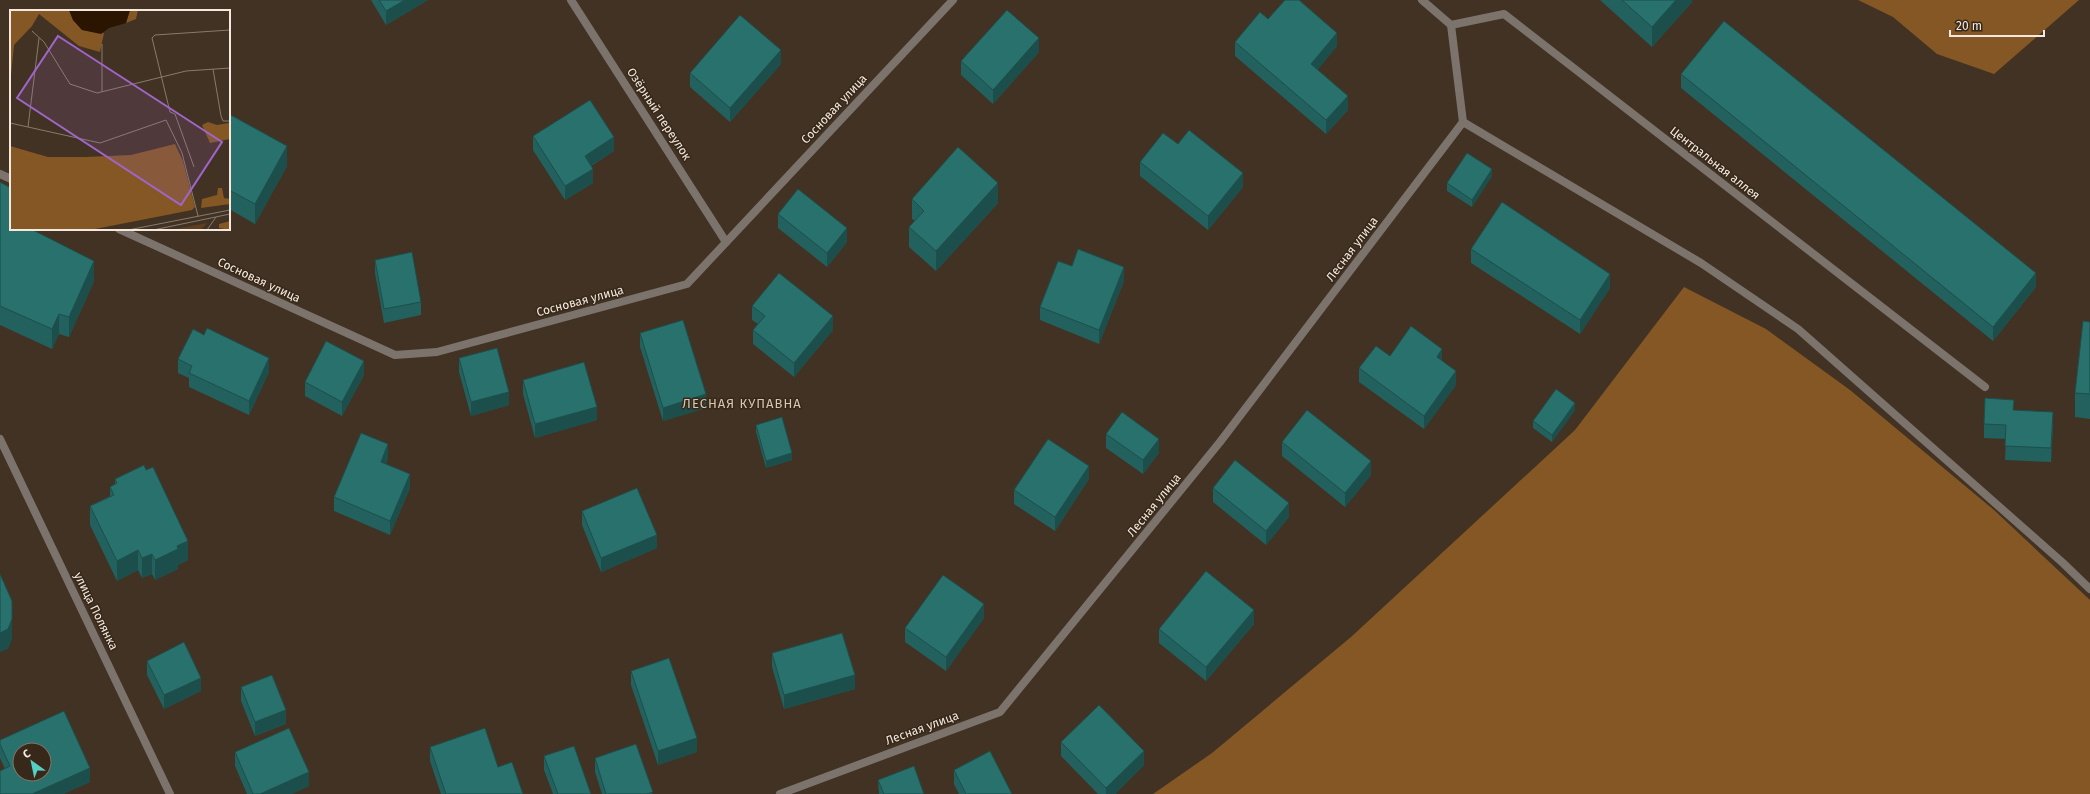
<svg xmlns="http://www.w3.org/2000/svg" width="2090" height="794" font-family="'Fira Sans',sans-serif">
<rect width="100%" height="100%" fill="#413223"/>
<!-- forest -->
<g fill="#855724">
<polygon points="1858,0 2079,0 1994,74 1937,54 1893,17"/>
<polygon points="1684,287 1766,329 1850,390 1994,510 2090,600 2090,794 1153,794 1212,753 1351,637 1575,430"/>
</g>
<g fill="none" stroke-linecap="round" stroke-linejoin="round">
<!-- service -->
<g stroke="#7c746c" stroke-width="8">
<polyline points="571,0 726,242"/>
<polyline points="1451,25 1463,122"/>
</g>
<!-- minor -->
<g stroke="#7c746c" stroke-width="8">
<polyline points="1422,0 1451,25 1504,14 1985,387"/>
<polyline points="0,174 11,179"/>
<polyline points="119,229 395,355 437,352 687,284 953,0"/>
<polyline points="0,439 170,794"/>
<polyline points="780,794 1000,712 1220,442 1463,122 1701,263 1798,329 2063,563 2090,589"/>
</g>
</g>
<!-- wall -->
<g fill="#22615d">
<polygon points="371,0 428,0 386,25"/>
<polygon points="1600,0 1692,0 1692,2 1652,47"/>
<polygon points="1268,19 1337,46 1317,70 1348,110 1326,134 1235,56 1235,42"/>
<polygon points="1039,52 993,104 961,75 961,61"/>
<polygon points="781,64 730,122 690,87 690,73"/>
<polygon points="1681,74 2036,287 1993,341 1681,88"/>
<polygon points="229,114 287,166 255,224 229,209"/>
<polygon points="533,136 614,151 591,166 593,183 565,200 533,150"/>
<polygon points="1178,144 1243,187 1208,230 1140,176 1140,162"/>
<polygon points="1492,176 1472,207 1447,191 1447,183"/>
<polygon points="0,182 31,229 94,281 69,337 59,334 52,349 0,325"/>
<polygon points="912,199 998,203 936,271 909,247 909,227 915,221 912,219"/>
<polygon points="778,214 847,242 827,267 778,228"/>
<polygon points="1471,249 1610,288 1580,334 1471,263"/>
<polygon points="375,260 421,302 421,315 384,323 375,273"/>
<polygon points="1072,266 1124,281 1099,344 1040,320 1040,307"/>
<polygon points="752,306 833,330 794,377 753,344 753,330 758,324 752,320"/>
<polygon points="2090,322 2090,419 2075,417 2075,393"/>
<polygon points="640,333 706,408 663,421 640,347"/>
<polygon points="1390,356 1442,361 1456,385 1424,429 1359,382 1359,368"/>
<polygon points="459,358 509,405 471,416 459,372"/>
<polygon points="178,359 269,372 249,415 189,387 189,378 178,373"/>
<polygon points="364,375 342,416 305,396 305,382"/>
<polygon points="523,380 597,420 535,438 523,394"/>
<polygon points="1575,410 1552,442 1533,428 1533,421"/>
<polygon points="2014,410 2053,426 2051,462 2005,460 2006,439 1984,438 1984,424"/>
<polygon points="756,425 792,460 766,468 756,432"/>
<polygon points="1106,434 1159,453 1143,474 1106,448"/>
<polygon points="1282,442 1371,475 1345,507 1282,456"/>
<polygon points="388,458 386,464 410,488 390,535 334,511 334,497"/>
<polygon points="115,479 188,560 178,565 178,569 155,580 152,574 142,578 138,570 117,581 90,525 90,506 110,496 110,487 115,484"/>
<polygon points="1089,479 1055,531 1014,504 1014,490"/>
<polygon points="1213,488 1289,517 1266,545 1213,502"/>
<polygon points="582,511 657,548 601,572 582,525"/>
<polygon points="984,618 946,671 905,642 905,628"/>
<polygon points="1254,624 1206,681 1159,643 1159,629"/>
<polygon points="772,653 855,689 784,709 772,667"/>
<polygon points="147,661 201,691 164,709 147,675"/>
<polygon points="631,671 697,752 658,765 631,685"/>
<polygon points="241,687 286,724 255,736 241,701"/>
<polygon points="0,740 90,782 63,794 0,794 0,771 5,769 0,758"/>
<polygon points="1061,742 1144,765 1115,794 1098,794 1061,756"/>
<polygon points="430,747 498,767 523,794 441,794 430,761"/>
<polygon points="235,752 309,786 291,794 247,794 235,766"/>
<polygon points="544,756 591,794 553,794 544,770"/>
<polygon points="595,758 653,794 602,794 595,772"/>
<polygon points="954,770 1012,794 959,794 954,784"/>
<polygon points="878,780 924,794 879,794"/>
</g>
<!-- shaded-wall -->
<g fill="#1c4f4c">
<polygon points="405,0 428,0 386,25 386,11"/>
<polygon points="1676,0 1692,0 1692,2 1652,47 1652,27"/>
<polygon points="1337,33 1337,46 1311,78 1311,64"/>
<polygon points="1039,38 1039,52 993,104 993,90"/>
<polygon points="781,50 781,64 730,122 730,108"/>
<polygon points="1348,96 1348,110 1326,134 1326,120"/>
<polygon points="614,137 614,151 585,169 585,156"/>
<polygon points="287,146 287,166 255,224 255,204"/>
<polygon points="593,169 593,183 565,200 565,186"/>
<polygon points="1492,169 1492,176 1472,207 1472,200"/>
<polygon points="1243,173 1243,187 1208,230 1208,216"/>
<polygon points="998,183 998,203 936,271 936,251"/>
<polygon points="847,228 847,242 827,267 827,253"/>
<polygon points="94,261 94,281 69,337 69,317"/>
<polygon points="1124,267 1124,281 1099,344 1099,330"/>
<polygon points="2036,273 2036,287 1993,341 1993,327"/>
<polygon points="1610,274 1610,288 1580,334 1580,320"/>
<polygon points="59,314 59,334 52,349 52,329"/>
<polygon points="833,316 833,330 794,377 794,363"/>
<polygon points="1442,349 1442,363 1437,357"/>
<polygon points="269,358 269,372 249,415 249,401"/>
<polygon points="364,361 364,375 342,416 342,402"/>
<polygon points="1456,371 1456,385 1424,429 1424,416"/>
<polygon points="509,392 509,405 471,416 471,402"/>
<polygon points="706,394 706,408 663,421 663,408"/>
<polygon points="1575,403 1575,410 1552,442 1552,435"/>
<polygon points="597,407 597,420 535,438 535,424"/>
<polygon points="2053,412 2053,426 2051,462 2051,448"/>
<polygon points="1159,439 1159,453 1143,474 1143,460"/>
<polygon points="388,444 388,458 381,475 381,462"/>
<polygon points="792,453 792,460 766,468 766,461"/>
<polygon points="1371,461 1371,475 1345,507 1345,493"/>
<polygon points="1089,466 1089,479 1055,531 1055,517"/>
<polygon points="410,474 410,488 390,535 390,521"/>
<polygon points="1289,503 1289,517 1266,545 1266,531"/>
<polygon points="657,535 657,548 601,572 601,558"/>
<polygon points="188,541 188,560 178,565 178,569 155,580 155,560 177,546"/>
<polygon points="138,550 138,570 117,581 117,561"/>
<polygon points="152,554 152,574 142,578 142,558"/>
<polygon points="984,604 984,618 946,671 946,657"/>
<polygon points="1254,610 1254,624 1206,681 1206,667"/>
<polygon points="12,619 12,639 8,649 0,652 0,633"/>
<polygon points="855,675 855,689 784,709 784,695"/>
<polygon points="201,678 201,691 164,709 164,695"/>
<polygon points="286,710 286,724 255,736 255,722"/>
<polygon points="697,738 697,752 658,765 658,751"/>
<polygon points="1144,751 1144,765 1115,794 1106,794 1106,788"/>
<polygon points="90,768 90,782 63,794 32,794"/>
<polygon points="309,772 309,786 291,794 260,794"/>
</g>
<!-- building -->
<g fill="#28716c" stroke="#1c4f4c" fill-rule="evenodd">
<polygon points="379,0 405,0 386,11"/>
<polygon points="1285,0 1299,0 1337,33 1311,64 1348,96 1326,120 1235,42 1260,12 1268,19"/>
<polygon points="1622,0 1676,0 1652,27"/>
<polygon points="1007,10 1039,38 993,90 961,61"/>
<polygon points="740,15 781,50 730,108 690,73"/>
<polygon points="1724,21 2036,273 1993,327 1681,74"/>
<polygon points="590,100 614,137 585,156 593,169 565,186 533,136"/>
<polygon points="229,114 287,146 255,204 229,190"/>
<polygon points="1189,130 1243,173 1208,216 1140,162 1163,133 1178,144"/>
<polygon points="958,147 998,183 936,251 909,227 924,211 912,199"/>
<polygon points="1467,153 1492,169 1472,200 1447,183"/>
<polygon points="0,182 11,188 11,229 31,229 94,261 69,317 59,314 52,329 0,306"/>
<polygon points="798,189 847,228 827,253 778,214"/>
<polygon points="1502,202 1610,274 1580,320 1471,249"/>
<polygon points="1078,249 1124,267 1099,330 1040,307 1058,261 1072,266"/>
<polygon points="412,252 421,302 384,309 375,260"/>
<polygon points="779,273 833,316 794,363 753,330 765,316 752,306"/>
<polygon points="683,320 706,394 663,408 640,333"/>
<polygon points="2083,321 2090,322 2090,394 2075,393"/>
<polygon points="1411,326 1442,349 1437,357 1456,371 1424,416 1359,368 1376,346 1390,356"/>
<polygon points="207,328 269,358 249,401 189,373 192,366 178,359 193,329 204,335"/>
<polygon points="326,341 364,361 342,402 305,382"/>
<polygon points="497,348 509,392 471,402 459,358"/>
<polygon points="584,362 597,407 535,424 523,380"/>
<polygon points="1556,389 1575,403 1552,435 1533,421"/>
<polygon points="1985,398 2014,400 2013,410 2053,412 2051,448 2005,446 2006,425 1984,424"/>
<polygon points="1307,410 1371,461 1345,493 1282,442"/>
<polygon points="1122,412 1159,439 1143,460 1106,434"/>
<polygon points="782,417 792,453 766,461 756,425"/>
<polygon points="361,433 388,444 381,462 410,474 390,521 334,497"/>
<polygon points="1048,439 1089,466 1055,517 1014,490"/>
<polygon points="1235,460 1289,503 1266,531 1213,488"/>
<polygon points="144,465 146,470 153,467 188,541 177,546 178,549 155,560 152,554 142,558 138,550 117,561 90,506 114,495 110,487 117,483 115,479"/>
<polygon points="637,488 657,535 601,558 582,511"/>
<polygon points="1206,571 1254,610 1206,667 1159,629"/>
<polygon points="0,574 12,601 12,619 8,629 0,633"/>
<polygon points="943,575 984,604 946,657 905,628"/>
<polygon points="842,633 855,675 784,695 772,653"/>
<polygon points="184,642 201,678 164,695 147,661"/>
<polygon points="669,658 697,738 658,751 631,671"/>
<polygon points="272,675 286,710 255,722 241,687"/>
<polygon points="1099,705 1144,751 1106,788 1061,742"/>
<path d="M64 711 90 768 32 794H0V771L10 766 0 744V740ZM20 750H44V774H20Z"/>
<polygon points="289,728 309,772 260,794 253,794 235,752"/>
<polygon points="485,728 498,767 512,762 523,794 446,794 430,747"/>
<polygon points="636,744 653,792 647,794 606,794 595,758"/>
<polygon points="574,746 591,794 558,794 544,756"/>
<polygon points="990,751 1012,794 966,794 954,770"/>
<polygon points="914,766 924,794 884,794 878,780"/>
</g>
<g text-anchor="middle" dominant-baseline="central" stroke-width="3" stroke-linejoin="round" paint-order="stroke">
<!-- street labels -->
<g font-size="12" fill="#f3e9df" stroke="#372819">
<text transform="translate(834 109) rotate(-47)">Сосновая улица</text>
<text transform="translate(659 114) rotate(57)">Озёрный переулок</text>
<text transform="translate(1715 163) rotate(38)">Центральная аллея</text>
<text transform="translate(1352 249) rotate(-53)">Лесная улица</text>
<text transform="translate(259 280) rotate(25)">Сосновая улица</text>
<text transform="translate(580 301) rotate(-15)">Сосновая улица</text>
<text transform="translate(1154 505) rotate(-51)">Лесная улица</text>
<text transform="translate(96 611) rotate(64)">улица Полянка</text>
<text transform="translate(922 728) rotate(-20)">Лесная улица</text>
</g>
<!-- neighbourhood labels -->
<g font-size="13" letter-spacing="1" fill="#d8c5b2" stroke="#372819">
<text x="742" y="403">ЛЕСНАЯ КУПАВНА</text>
</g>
</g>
<!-- overview -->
<g transform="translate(10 10)">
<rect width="220" height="220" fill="#413223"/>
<path d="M197 213 191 220H164L165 219Z" fill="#5e3f1f"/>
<path d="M0 0H59L63 10 72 20 94 23 90 42 69 36 29 4 22 16 4 35 0 75ZM120 0H128L126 9 116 13ZM198 112 207 115 219 113 220 129 200 133 192 115ZM165 134 173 151 185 197 182 200 80 220H0V136L38 147H75L121 145ZM208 178H212L214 188 220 189V194L191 198 192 189 207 185ZM220 211V220L209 218V214Z" fill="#855724"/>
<path d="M59 0H120L116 13 99 18 91 24 72 20 63 10Z" fill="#2b1400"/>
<path fill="none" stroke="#887b6e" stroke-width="1" d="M22 21 34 32 60 74 87 83 176 61 220 58M203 59 211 106 213 111H220M92 82V34M156 110 172 143 188 206M0 113 90 133 156 110M18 117 29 28M184 157 165 104 160 102 142 28 145 25 220 20M118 220 220 200M143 220 220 204M197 220 206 207"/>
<path fill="#9f65c9" fill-opacity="0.15" stroke="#9f65c9" stroke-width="2" d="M48 26 212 132 171 195 7 88Z"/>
<rect width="220" height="220" fill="none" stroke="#f3e9df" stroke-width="2"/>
</g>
<!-- north arrow -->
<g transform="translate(32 762) rotate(327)"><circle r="19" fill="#372819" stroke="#827568"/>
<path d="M0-3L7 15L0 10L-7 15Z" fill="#55cec5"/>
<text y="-6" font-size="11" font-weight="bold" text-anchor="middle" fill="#f3e9df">С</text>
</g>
<!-- scale -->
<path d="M1950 30v6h94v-6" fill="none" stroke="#f3e9df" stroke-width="2"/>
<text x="1956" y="30" font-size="12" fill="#f3e9df" stroke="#372819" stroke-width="3" paint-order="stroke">20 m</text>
</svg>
